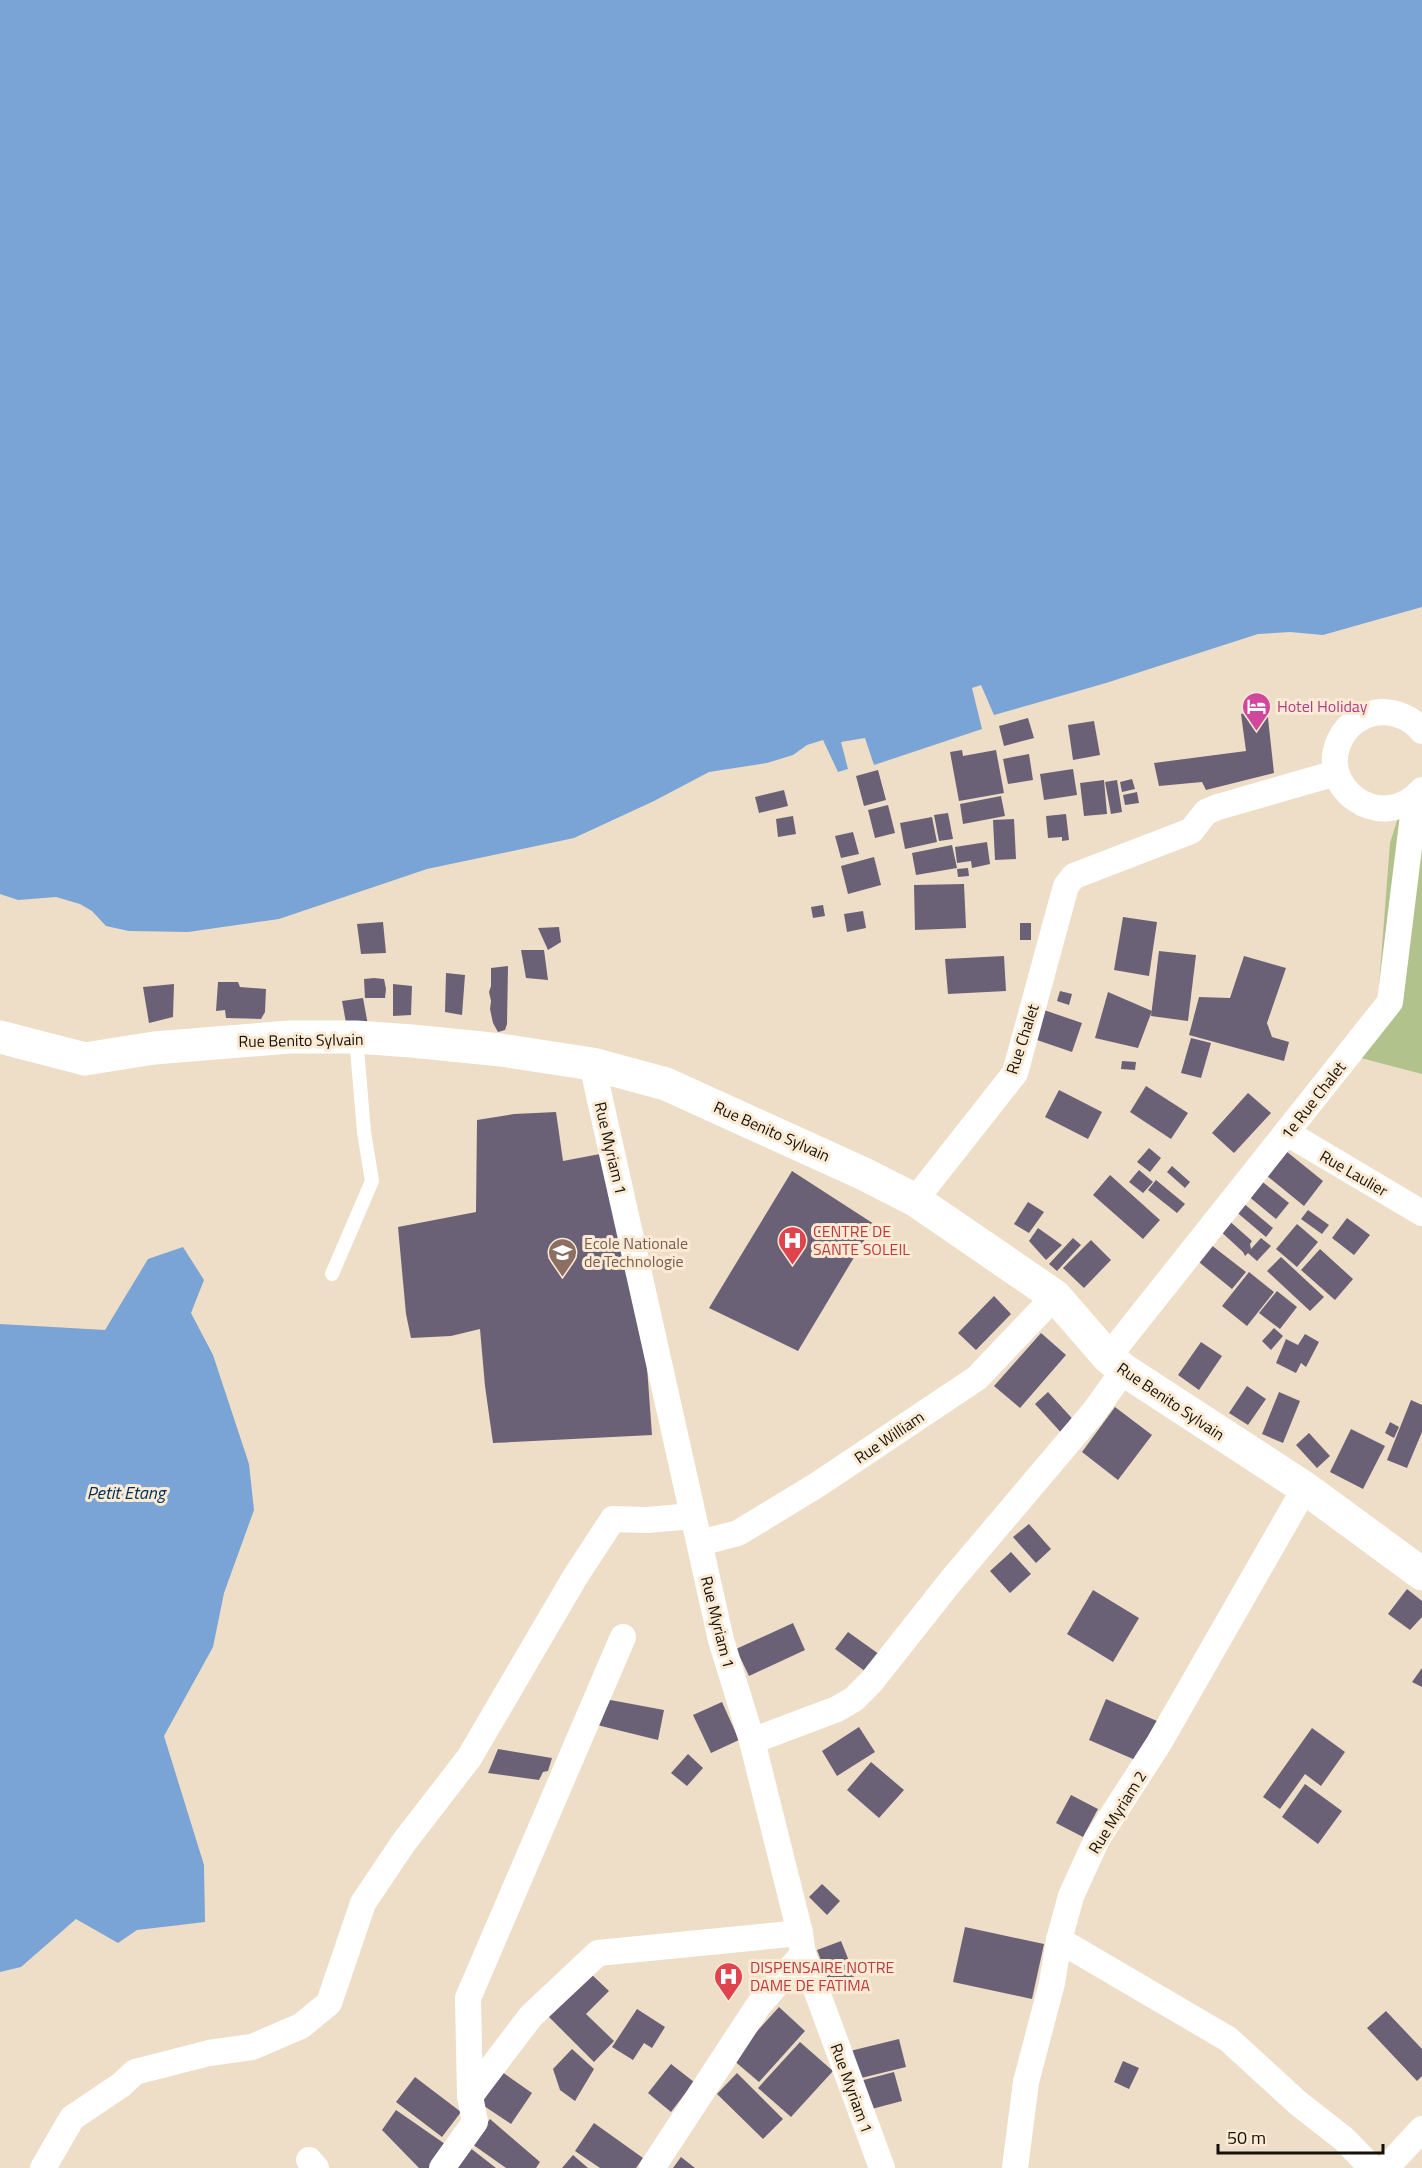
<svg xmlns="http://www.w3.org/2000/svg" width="1422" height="2168" font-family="'Titillium Web',sans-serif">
<rect width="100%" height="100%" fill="#eedec7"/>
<!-- green -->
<polygon fill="#b1c28d" points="1422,782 1422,1074 1357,1057 1376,1025 1390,843 1408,786"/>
<!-- water -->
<g fill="#79a4d5">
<polygon points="0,0 1422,0 1422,607 1323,635 1290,632 1258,634 1106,683 994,715 981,685 972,688 982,729 874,765 865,738 841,742 848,769 838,772 823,740 807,745 793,755 767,763 709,772 654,801 574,838 427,869 279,919 188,932 129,931 106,926 92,911 80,904 56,897 18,900 0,894"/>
<polygon points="183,1247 204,1280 191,1313 213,1355 249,1464 254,1510 224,1593 213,1647 164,1736 204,1865 205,1922 137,1930 118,1943 76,1919 21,1967 0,1972 0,1324 105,1330 148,1259"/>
</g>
<!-- building -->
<g fill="#6a6177">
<polygon points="1267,709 1274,773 1206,790 1202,782 1159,786 1154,763 1246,751 1241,714"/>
<polygon points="1028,718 1034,738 1004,746 999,726"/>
<polygon points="1094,721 1100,755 1073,760 1068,725"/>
<polygon points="962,750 963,756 996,750 1004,793 959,801 950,752"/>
<polygon points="1029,754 1033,780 1008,784 1003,759"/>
<polygon points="1073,769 1077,795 1044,800 1040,774"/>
<polygon points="878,770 886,800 864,806 856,776"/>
<polygon points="1132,779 1135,789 1122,792 1120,782"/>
<polygon points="1104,780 1107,814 1084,816 1080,783"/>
<polygon points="1117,780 1122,812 1111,814 1105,782"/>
<polygon points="784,790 788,806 759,813 755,797"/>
<polygon points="1137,792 1139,803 1125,805 1123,795"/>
<polygon points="1001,796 1005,816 963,824 960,804"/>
<polygon points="888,805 895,833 875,838 868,810"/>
<polygon points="948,813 953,839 939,841 934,815"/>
<polygon points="1066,814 1069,840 1062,841 1062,837 1048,838 1046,816"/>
<polygon points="793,816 796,834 778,837 776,819"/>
<polygon points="932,817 937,842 905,849 900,823"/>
<polygon points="1014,819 1016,859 995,860 993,820"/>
<polygon points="853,832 859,854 841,858 835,836"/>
<polygon points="987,842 990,864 972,868 971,861 957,863 955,847"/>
<polygon points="952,845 957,868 916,875 912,853"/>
<polygon points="874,857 881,885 848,894 841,866"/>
<polygon points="968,868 969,876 958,877 957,869"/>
<polygon points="964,884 966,928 915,930 914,885"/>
<polygon points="823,905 825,916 813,918 811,907"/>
<polygon points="863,911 866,928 847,932 844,914"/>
<polygon points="1123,917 1157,922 1149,976 1114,970"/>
<polygon points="383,922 386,953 361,954 357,924"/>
<rect x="1020" y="923" width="11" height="17"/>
<polygon points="559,927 561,942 548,950 538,928"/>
<polygon points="521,950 544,950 548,980 526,978"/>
<polygon points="1159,951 1196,955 1188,1021 1151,1016"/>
<polygon points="1004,956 1006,991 948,994 945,959"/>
<polygon points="1244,956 1286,968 1267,1023 1272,1037 1289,1042 1284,1061 1189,1035 1199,997 1230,998"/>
<polygon points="508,966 507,1024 505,1030 498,1032 493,1023 490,1009 491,1001 489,992 491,986 491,968"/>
<polygon points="446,973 465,975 462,1015 445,1012"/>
<polygon points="374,978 384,979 386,989 385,998 365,998 364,979"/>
<polygon points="218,982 238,982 240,987 266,989 265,1012 261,1019 226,1018 225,1010 216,1011"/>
<polygon points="174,984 173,1017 149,1023 143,987"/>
<polygon points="393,984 412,986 411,1015 393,1016"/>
<polygon points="1060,991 1072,994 1069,1005 1057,1001"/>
<polygon points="1108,992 1152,1011 1138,1048 1095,1038"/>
<polygon points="363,998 368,1025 347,1028 342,1001"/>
<polygon points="1044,1010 1082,1023 1072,1052 1034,1039"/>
<polygon points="1191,1038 1211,1043 1201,1078 1181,1073"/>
<polygon points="1122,1061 1136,1062 1135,1070 1121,1069"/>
<polygon points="1146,1086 1188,1113 1171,1139 1130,1112"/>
<polygon points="1059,1090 1102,1112 1088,1139 1045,1117"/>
<polygon points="1248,1093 1271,1113 1234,1153 1212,1133"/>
<polygon points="556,1112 563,1161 600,1154 647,1367 652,1435 493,1443 485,1386 480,1329 451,1336 411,1338 406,1314 398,1227 476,1212 477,1120 514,1114"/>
<polygon points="1281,1147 1323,1181 1304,1206 1266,1175"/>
<polygon points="1149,1148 1161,1158 1150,1172 1137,1162"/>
<polygon points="1172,1166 1190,1182 1185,1188 1167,1172"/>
<polygon points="1139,1170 1153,1182 1143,1193 1129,1182"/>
<polygon points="792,1171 874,1224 798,1351 709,1308"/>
<polygon points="1110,1175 1160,1220 1143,1239 1093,1195"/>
<polygon points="1259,1179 1289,1203 1276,1219 1247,1195"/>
<polygon points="1156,1180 1185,1204 1177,1213 1148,1190"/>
<polygon points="1028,1202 1044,1212 1029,1233 1014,1224"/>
<polygon points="1242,1202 1273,1228 1266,1237 1234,1210"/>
<polygon points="1308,1210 1329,1225 1322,1234 1301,1219"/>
<polygon points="1226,1218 1252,1241 1250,1244 1251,1249 1261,1238 1271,1246 1257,1261 1248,1253 1245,1256 1243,1252 1217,1228"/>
<polygon points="1347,1218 1370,1235 1354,1255 1332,1238"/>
<polygon points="1297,1224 1318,1242 1297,1267 1276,1249"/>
<polygon points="1038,1228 1062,1245 1046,1260 1029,1241"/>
<polygon points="1073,1238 1081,1245 1057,1271 1049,1264"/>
<polygon points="1091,1240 1111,1260 1084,1288 1063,1268"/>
<polygon points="1206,1241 1246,1272 1232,1289 1194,1258"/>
<polygon points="1320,1249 1353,1279 1335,1300 1301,1270"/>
<polygon points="1281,1257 1324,1297 1310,1311 1267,1271"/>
<polygon points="1249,1272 1274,1292 1247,1326 1222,1306"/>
<polygon points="1277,1291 1297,1307 1280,1329 1259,1313"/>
<polygon points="994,1296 1011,1314 976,1350 958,1333"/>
<polygon points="1274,1328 1283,1336 1271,1350 1262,1341"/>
<polygon points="1041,1333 1066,1355 1020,1408 994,1386"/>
<polygon points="1305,1334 1319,1342 1306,1367 1301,1363 1296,1373 1276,1363 1286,1339 1298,1345"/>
<polygon points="1201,1342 1222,1356 1199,1390 1178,1375"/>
<polygon points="1247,1386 1266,1399 1248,1425 1229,1413"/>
<polygon points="1048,1392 1079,1426 1066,1438 1035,1404"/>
<polygon points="1279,1392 1300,1401 1283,1443 1262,1434"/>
<polygon points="1411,1400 1422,1405 1422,1432 1407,1468 1387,1460"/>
<polygon points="1115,1407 1152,1435 1118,1480 1082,1452"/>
<polygon points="1390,1422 1399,1427 1394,1438 1385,1433"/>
<polygon points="1351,1429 1385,1446 1363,1489 1330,1472"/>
<polygon points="1309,1433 1330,1456 1317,1468 1296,1445"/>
<polygon points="1029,1524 1051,1549 1036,1563 1013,1537"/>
<polygon points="1011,1552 1031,1574 1010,1593 990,1571"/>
<polygon points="1407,1589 1422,1601 1422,1617 1410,1630 1388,1614"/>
<polygon points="1093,1590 1139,1618 1113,1662 1067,1634"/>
<polygon points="793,1623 805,1650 749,1676 736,1649"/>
<polygon points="848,1632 883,1657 870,1675 835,1649"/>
<polygon points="1422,1668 1422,1687 1412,1682"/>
<polygon points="605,1699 664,1710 658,1740 597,1725"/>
<polygon points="1106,1699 1157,1721 1140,1762 1089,1740"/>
<polygon points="722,1702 739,1740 711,1753 693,1715"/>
<polygon points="859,1727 875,1752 837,1776 822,1751"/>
<polygon points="1312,1728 1345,1752 1321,1786 1305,1774 1280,1809 1263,1797"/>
<polygon points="498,1749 552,1758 548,1771 543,1772 539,1780 488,1773"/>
<polygon points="688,1754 703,1768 687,1786 671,1773"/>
<polygon points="871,1762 904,1790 879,1818 847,1790"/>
<polygon points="1305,1784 1342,1811 1318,1844 1282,1817"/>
<polygon points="1071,1795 1098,1809 1083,1837 1056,1823"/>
<polygon points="822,1884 840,1901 827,1915 809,1897"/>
<polygon points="965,1927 1044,1944 1032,1999 953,1982"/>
<polygon points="841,1941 855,1976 830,1985 817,1950"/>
<polygon points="589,1972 609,1991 586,2014 614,2041 594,2062 547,2015"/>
<polygon points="779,2007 805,2031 759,2082 732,2059"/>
<polygon points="637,2009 665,2027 652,2048 644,2043 633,2060 612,2047"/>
<polygon points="1386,2011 1422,2049 1422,2076 1417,2081 1367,2028"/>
<polygon points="899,2039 906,2067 853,2080 846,2052"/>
<polygon points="800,2042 833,2071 791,2117 758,2088"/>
<polygon points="572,2049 594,2069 575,2101 560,2090 553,2069"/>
<polygon points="1123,2061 1139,2068 1129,2089 1114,2082"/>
<polygon points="671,2064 694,2082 671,2112 648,2093"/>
<polygon points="502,2072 532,2093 511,2124 481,2104"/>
<polygon points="894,2072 902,2101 864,2111 856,2082"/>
<polygon points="737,2073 783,2119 763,2139 717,2094"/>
<polygon points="415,2077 461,2112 442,2137 396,2102"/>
<polygon points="396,2110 445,2144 432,2168 419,2168 382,2130"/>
<polygon points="490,2119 540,2162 536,2168 506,2168 472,2144"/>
<polygon points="594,2123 643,2158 636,2168 600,2168 575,2151"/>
<polygon points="469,2147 496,2168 450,2168"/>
<polygon points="573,2155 588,2168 562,2168"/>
<polygon points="681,2157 695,2168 673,2168"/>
</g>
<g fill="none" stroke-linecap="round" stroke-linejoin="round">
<!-- service -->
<polyline stroke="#fff" stroke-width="14" points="332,1274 372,1181 364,1132 356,1037"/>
<!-- minor -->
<g stroke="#fff" stroke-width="26">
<path d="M1422 731C1413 719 1397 712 1382 712 1366 713 1352 721 1343 734 1311 785 1381 837 1422 790"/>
<polyline points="592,1064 721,1640 752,1741 800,1933 803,1954 882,2168"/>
<polyline points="1287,1133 1422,1213"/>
<polyline points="915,1200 1015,1073 1066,886 1074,876 1191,831 1206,812 1218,807 1336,773"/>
<polyline points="1108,1357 1390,1002 1415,799"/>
<polyline points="700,1543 738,1533 817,1485 977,1378 1055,1296"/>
<polyline points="752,1741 837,1709 854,1699 871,1682 950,1582 1093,1413 1124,1370"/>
<polyline points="1059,1940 1228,2039 1298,2103 1344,2139 1372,2168"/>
<polyline points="470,2096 468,1998 623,1637"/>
<polyline points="309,2160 316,2168"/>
<polyline points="43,2168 72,2118 121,2085 135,2072 209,2053 252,2047 301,2026 329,2003 363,1903 404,1842 469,1758 575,1577 613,1519 647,1520 693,1516"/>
<polyline points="442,2168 475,2122 470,2096 531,2016 598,1953 800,1933"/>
<polyline points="652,2168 758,2006 803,1954"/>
<polyline points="1015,2168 1026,2082 1052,1983 1059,1940 1071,1896 1097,1839 1159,1743 1305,1488"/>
<polyline points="1386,2168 1422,2129"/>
</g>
<!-- secondary -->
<polyline stroke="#fff" stroke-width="33" points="0,1037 85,1059 154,1048 290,1037 356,1037 412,1041 501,1050 592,1064 666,1084 864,1174 915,1200 1055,1296 1108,1357 1124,1370 1305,1488 1422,1574"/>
</g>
<!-- icons -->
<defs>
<symbol id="hotel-pin" viewBox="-11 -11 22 30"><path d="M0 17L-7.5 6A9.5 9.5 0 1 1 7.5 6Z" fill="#d1479c" stroke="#fbebd4"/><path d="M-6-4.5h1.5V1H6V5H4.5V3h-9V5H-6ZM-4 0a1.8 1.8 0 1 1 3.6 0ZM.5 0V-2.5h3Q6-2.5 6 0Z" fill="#fff"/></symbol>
<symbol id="hospital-pin" viewBox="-11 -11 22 30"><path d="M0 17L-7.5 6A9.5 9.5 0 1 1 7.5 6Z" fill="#e0444e" stroke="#fbebd4"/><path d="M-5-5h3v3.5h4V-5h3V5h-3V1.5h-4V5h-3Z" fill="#fff"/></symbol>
<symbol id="school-pin" viewBox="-11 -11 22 30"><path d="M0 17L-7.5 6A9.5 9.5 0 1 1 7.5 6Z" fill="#8d6e63" stroke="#fbebd4"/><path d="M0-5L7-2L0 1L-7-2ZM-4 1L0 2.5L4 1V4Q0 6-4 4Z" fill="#fff"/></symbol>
</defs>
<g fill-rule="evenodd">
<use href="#hotel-pin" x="1240" y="690" width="33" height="45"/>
<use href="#hospital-pin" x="776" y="1224" width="33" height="45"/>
<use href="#school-pin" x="546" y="1236" width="33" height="45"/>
<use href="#hospital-pin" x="712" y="1960" width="33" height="45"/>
</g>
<g text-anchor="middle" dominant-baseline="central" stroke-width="6" stroke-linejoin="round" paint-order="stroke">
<!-- hotel labels -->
<g font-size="16" fill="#b23c85" stroke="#fbebd4" text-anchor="start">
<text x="1277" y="706">Hotel Holiday</text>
</g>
<!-- street labels -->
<g font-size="16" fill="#151008" stroke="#fbebd4">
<text transform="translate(1022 1039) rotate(-72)">Rue Chalet</text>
<text transform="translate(301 1040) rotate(-1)">Rue Benito Sylvain</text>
<text transform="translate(1313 1100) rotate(-52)">1e Rue Chalet</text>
<text transform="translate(772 1131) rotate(24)">Rue Benito Sylvain</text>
<text transform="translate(611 1148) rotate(77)">Rue Myriam 1</text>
<text transform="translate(1354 1173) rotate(30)">Rue Laulier</text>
<text transform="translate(1171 1401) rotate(34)">Rue Benito Sylvain</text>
<text transform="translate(889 1437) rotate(-34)">Rue William</text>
<text transform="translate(718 1622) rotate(76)">Rue Myriam 1</text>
<text transform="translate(1117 1812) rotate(-58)">Rue Myriam 2</text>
<text transform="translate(852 2088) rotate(70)">Rue Myriam 1</text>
</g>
<!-- health labels -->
<g font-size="16" fill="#be3a42" stroke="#fbebd4" text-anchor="start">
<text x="813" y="1231">CENTRE DE<tspan x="813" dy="18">SANTE SOLEIL</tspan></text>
<text x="750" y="1967">DISPENSAIRE NOTRE<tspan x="750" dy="18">DAME DE FATIMA</tspan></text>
</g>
<!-- education labels -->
<g font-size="16" fill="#785e54" stroke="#fbebd4" text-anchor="start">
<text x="584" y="1243">Ecole Nationale<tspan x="584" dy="18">de Technologie</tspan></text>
</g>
<!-- water labels -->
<g font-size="18" font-style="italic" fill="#002f5c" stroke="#fbebd4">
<text x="126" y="1492">Petit Etang</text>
</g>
</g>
<!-- scale -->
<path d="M1218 2144v9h165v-9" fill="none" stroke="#151008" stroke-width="3"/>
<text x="1227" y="2144" font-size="18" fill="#151008" stroke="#fbebd4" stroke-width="4.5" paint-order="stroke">50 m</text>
</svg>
